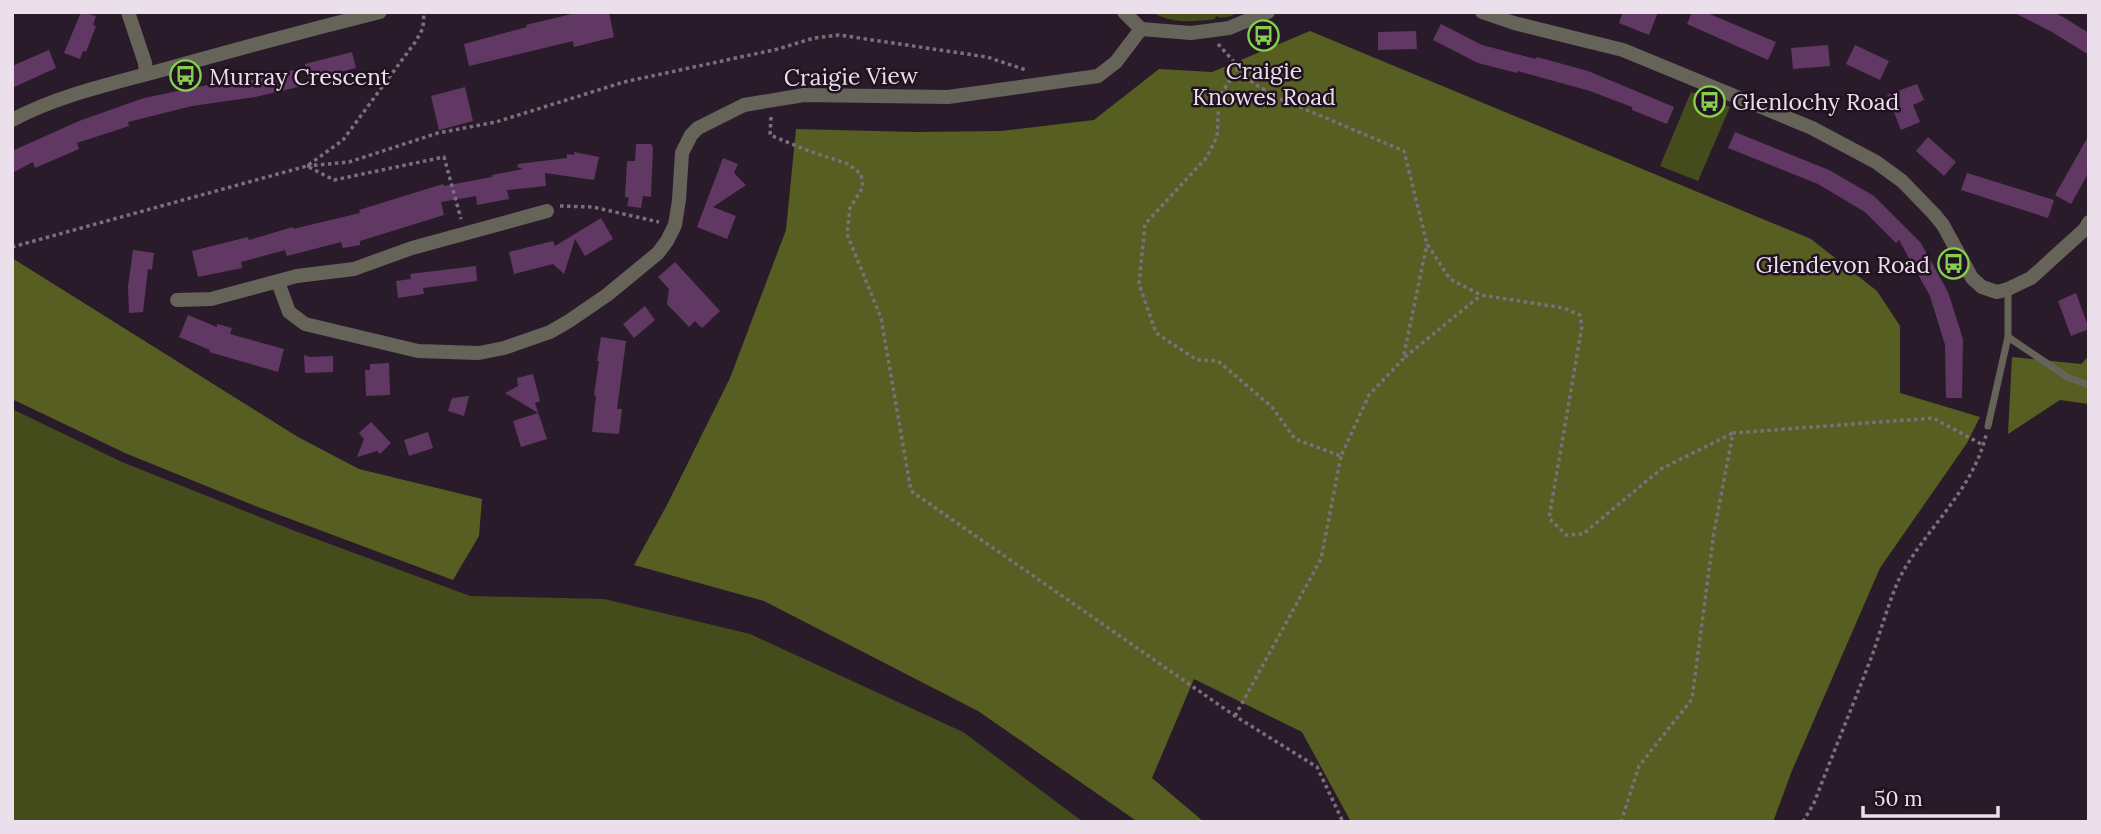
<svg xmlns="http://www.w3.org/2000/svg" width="2101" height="834" font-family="Lora,serif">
<rect width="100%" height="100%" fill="#2a1b2b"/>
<!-- green -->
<g fill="#454c1c">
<path d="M1152 12H1240C1233 15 1224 20 1216 16L1215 19C1192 22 1172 24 1152 12Z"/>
<polygon points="1691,92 1730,107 1698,181 1660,166"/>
<polygon points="12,409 122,462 295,531 470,596 604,599 750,634 963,732 1083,822 12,822"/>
</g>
<!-- forest -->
<g fill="#565f21">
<polygon points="1310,31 1811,239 1877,291 1900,326 1900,393 1980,417 1967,443 1880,568 1791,773 1773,822 1351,822 1302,732 1194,679 1152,778 1204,822 1138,822 978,711 764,601 634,565 667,505 730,378 786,230 796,129 915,132 1001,131 1094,120 1159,69 1212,72"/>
<polygon points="12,258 298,437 359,469 482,499 479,536 453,580 253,505 125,453 12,399"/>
<polygon points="2089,356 2089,404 2060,400 2008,434 2012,357 2081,364"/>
</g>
<!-- building -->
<g fill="#613863">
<polygon points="81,12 96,16 93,25 96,26 86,52 83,51 80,59 64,53"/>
<polygon points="580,12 609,12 614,37 574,47 573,41 469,66 464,44 527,27 526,25"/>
<polygon points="1623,12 1658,12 1649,35 1619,23"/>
<polygon points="1692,12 1705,12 1776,42 1768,60 1687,24"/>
<polygon points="2013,12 2053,12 2063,17 2089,33 2089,55 2052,32"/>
<polygon points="1441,24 1482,45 1536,59 1537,57 1588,71 1674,107 1667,124 1632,110 1632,107 1590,91 1518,71 1517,73 1478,63 1433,40"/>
<polygon points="1416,31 1417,49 1378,50 1378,32"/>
<polygon points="1828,45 1830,66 1793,69 1791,48"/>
<polygon points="1855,45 1889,61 1880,80 1846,64"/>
<polygon points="49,50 56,68 12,88 12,66"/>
<polygon points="352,52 356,68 309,80 305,64"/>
<polygon points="294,70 298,87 255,97 192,106 128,122 129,126 77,143 79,149 35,168 33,162 12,173 12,151 79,121 144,98 212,84 234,80 235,84"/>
<polygon points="1917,84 1924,100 1913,105 1920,122 1901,130 1887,95"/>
<polygon points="465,87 473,121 439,130 431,96"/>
<polygon points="1735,132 1829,170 1874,196 1921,243 1948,292 1963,339 1962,398 1946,398 1945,345 1930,296 1899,240 1896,243 1865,212 1818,184 1728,148"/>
<polygon points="2089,135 2089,172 2071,204 2055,195"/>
<polygon points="1928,137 1956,162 1944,176 1916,151"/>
<polygon points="636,144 651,144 653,147 651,197 643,196 641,208 627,206 629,198 625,197 627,161 635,161"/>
<polygon points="574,152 599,157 594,180 545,173 546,186 507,190 509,199 477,205 476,196 441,202 444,215 360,241 360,245 343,248 341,242 287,256 285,250 241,262 242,268 198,277 192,251 248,237 249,240 293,227 293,229 360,213 359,210 443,184 444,186 492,177 492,175 523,169 517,167 518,164 567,158 567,154 574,155"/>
<polygon points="723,158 738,164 734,173 746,185 713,207 736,216 727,239 697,227"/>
<polygon points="1967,173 2054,200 2048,218 1961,190"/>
<polygon points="601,218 613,239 585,256 575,239 564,274 553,264 514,274 509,252 553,241 555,246"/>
<polygon points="133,250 154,253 152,270 148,269 143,312 129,313 128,287"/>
<polygon points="675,262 720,311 702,328 695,321 689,327 667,304 669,289 658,277"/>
<polygon points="476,266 477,281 423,288 424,294 398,298 396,281 411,279 410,274"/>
<polygon points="2076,293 2089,329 2071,336 2058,301"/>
<polygon points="645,306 655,320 634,338 623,324"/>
<polygon points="188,315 217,327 217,324 232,328 230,334 284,349 278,372 209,352 210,350 179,337"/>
<polygon points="601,337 626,341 617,409 622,409 619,434 592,432 596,396 594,395 599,361 597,361"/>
<polygon points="304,355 310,357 333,356 333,372 305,373"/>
<polygon points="389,363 390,395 366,396 365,370 370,370 370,364"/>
<polygon points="533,374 540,401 535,403 547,439 521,447 513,421 538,413 505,393 518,386 517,378"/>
<polygon points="469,396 464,416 448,411 452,398"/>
<polygon points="371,422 391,443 380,454 377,451 357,457 364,439 359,433"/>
<polygon points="428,432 433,448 409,456 404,440"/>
</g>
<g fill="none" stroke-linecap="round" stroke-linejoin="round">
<!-- path -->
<g stroke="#7c6f7d" stroke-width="3.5" stroke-dasharray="3.5 3.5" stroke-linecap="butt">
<polyline points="1218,44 1253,83 1276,97 1404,151 1427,244 1450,279 1481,295 1564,308 1580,315 1582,326 1549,518 1566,535 1583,534 1661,469 1733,433"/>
<polyline points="1238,68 1219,97 1217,137 1206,158 1145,224 1139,284 1156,333 1197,360 1218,361 1272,407 1295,439 1341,456 1369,395 1403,359 1427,244"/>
<polyline points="771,117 770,135 809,151 848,164 861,174 863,187 850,208 847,234 881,318 911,491 1235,716 1317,767 1343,822"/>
<polyline points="307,166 349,162 438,133 496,122 624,82 778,49 814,38 839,35 987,57 1026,70"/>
<polyline points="309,167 334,180 444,157 461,219"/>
<polyline points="560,206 593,207 659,222"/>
<polyline points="12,247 307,166 343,140 416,41 423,28 424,12"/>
<polyline points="1405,357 1480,296"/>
<polyline points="1235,716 1321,559 1341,456"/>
<polyline points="1621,822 1639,766 1692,699 1714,532 1733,433 1933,418 1983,445"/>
<path d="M1803 822 1814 803C1833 753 1854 703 1873 653 1881 630 1890 598 1900 577 1926 528 1972 492 1986 435"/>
</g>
<!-- lane -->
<g stroke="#666359" stroke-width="7">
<polyline points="2008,289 2008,337 2067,377 2089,385"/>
<polyline points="1988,426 2008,337"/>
</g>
<!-- street -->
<g stroke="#666359" stroke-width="14">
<polyline points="128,12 145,63 146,74"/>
<polyline points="1124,12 1141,29 1191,33 1229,28 1268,12"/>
<polyline points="1482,12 1514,23 1623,50 1812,128 1876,162 1902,181 1934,214 1943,225 1972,278 1982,287 1997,292 2008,289 2031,278 2085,229 2089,222"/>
<path d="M12 120C59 95 114 83 166 69 237 49 308 30 380 12"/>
<polyline points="278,282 289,312 305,324 418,351 479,353 504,348 550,332 569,321 607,295 658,253 667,241 675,225 679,200 682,153 691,135 698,128 744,105 804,95 948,97 1098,76 1116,62 1141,29"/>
<polyline points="177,300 211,299 297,276 354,269 412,248 547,211"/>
</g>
</g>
<!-- icons -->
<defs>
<symbol id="bus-ring" viewBox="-11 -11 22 22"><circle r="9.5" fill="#201221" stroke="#85cf4c" stroke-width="1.5"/><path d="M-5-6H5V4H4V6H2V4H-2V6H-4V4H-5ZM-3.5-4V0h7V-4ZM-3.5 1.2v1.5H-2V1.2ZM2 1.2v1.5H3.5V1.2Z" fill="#85cf4c"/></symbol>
</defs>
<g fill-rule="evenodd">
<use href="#bus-ring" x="1246" y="18" width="35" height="35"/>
<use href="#bus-ring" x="168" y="58" width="35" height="35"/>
<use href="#bus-ring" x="1692" y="84" width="35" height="35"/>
<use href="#bus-ring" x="1936" y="246" width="35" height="35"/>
</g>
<g text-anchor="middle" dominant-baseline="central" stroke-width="5" stroke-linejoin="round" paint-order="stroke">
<!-- poi labels -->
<g font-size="23" fill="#eadfea" stroke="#201221" text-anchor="start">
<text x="1264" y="70" text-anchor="middle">Craigie<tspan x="1264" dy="26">Knowes Road</tspan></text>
<text x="209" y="76">Murray Crescent</text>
<text x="1732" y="101">Glenlochy Road</text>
<text x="1930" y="264" text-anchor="end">Glendevon Road</text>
</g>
<!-- street labels -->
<g font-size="23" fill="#eadfea" stroke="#201221">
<text transform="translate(851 76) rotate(-1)">Craigie View</text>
</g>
</g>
<!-- border -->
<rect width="2101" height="834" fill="none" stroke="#eadfea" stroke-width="28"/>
<!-- scale -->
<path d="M1863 806v10h135v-10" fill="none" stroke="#eadfea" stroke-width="3.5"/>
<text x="1874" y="806" font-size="21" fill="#eadfea" stroke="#201221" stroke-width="5" paint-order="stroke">50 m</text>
</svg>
